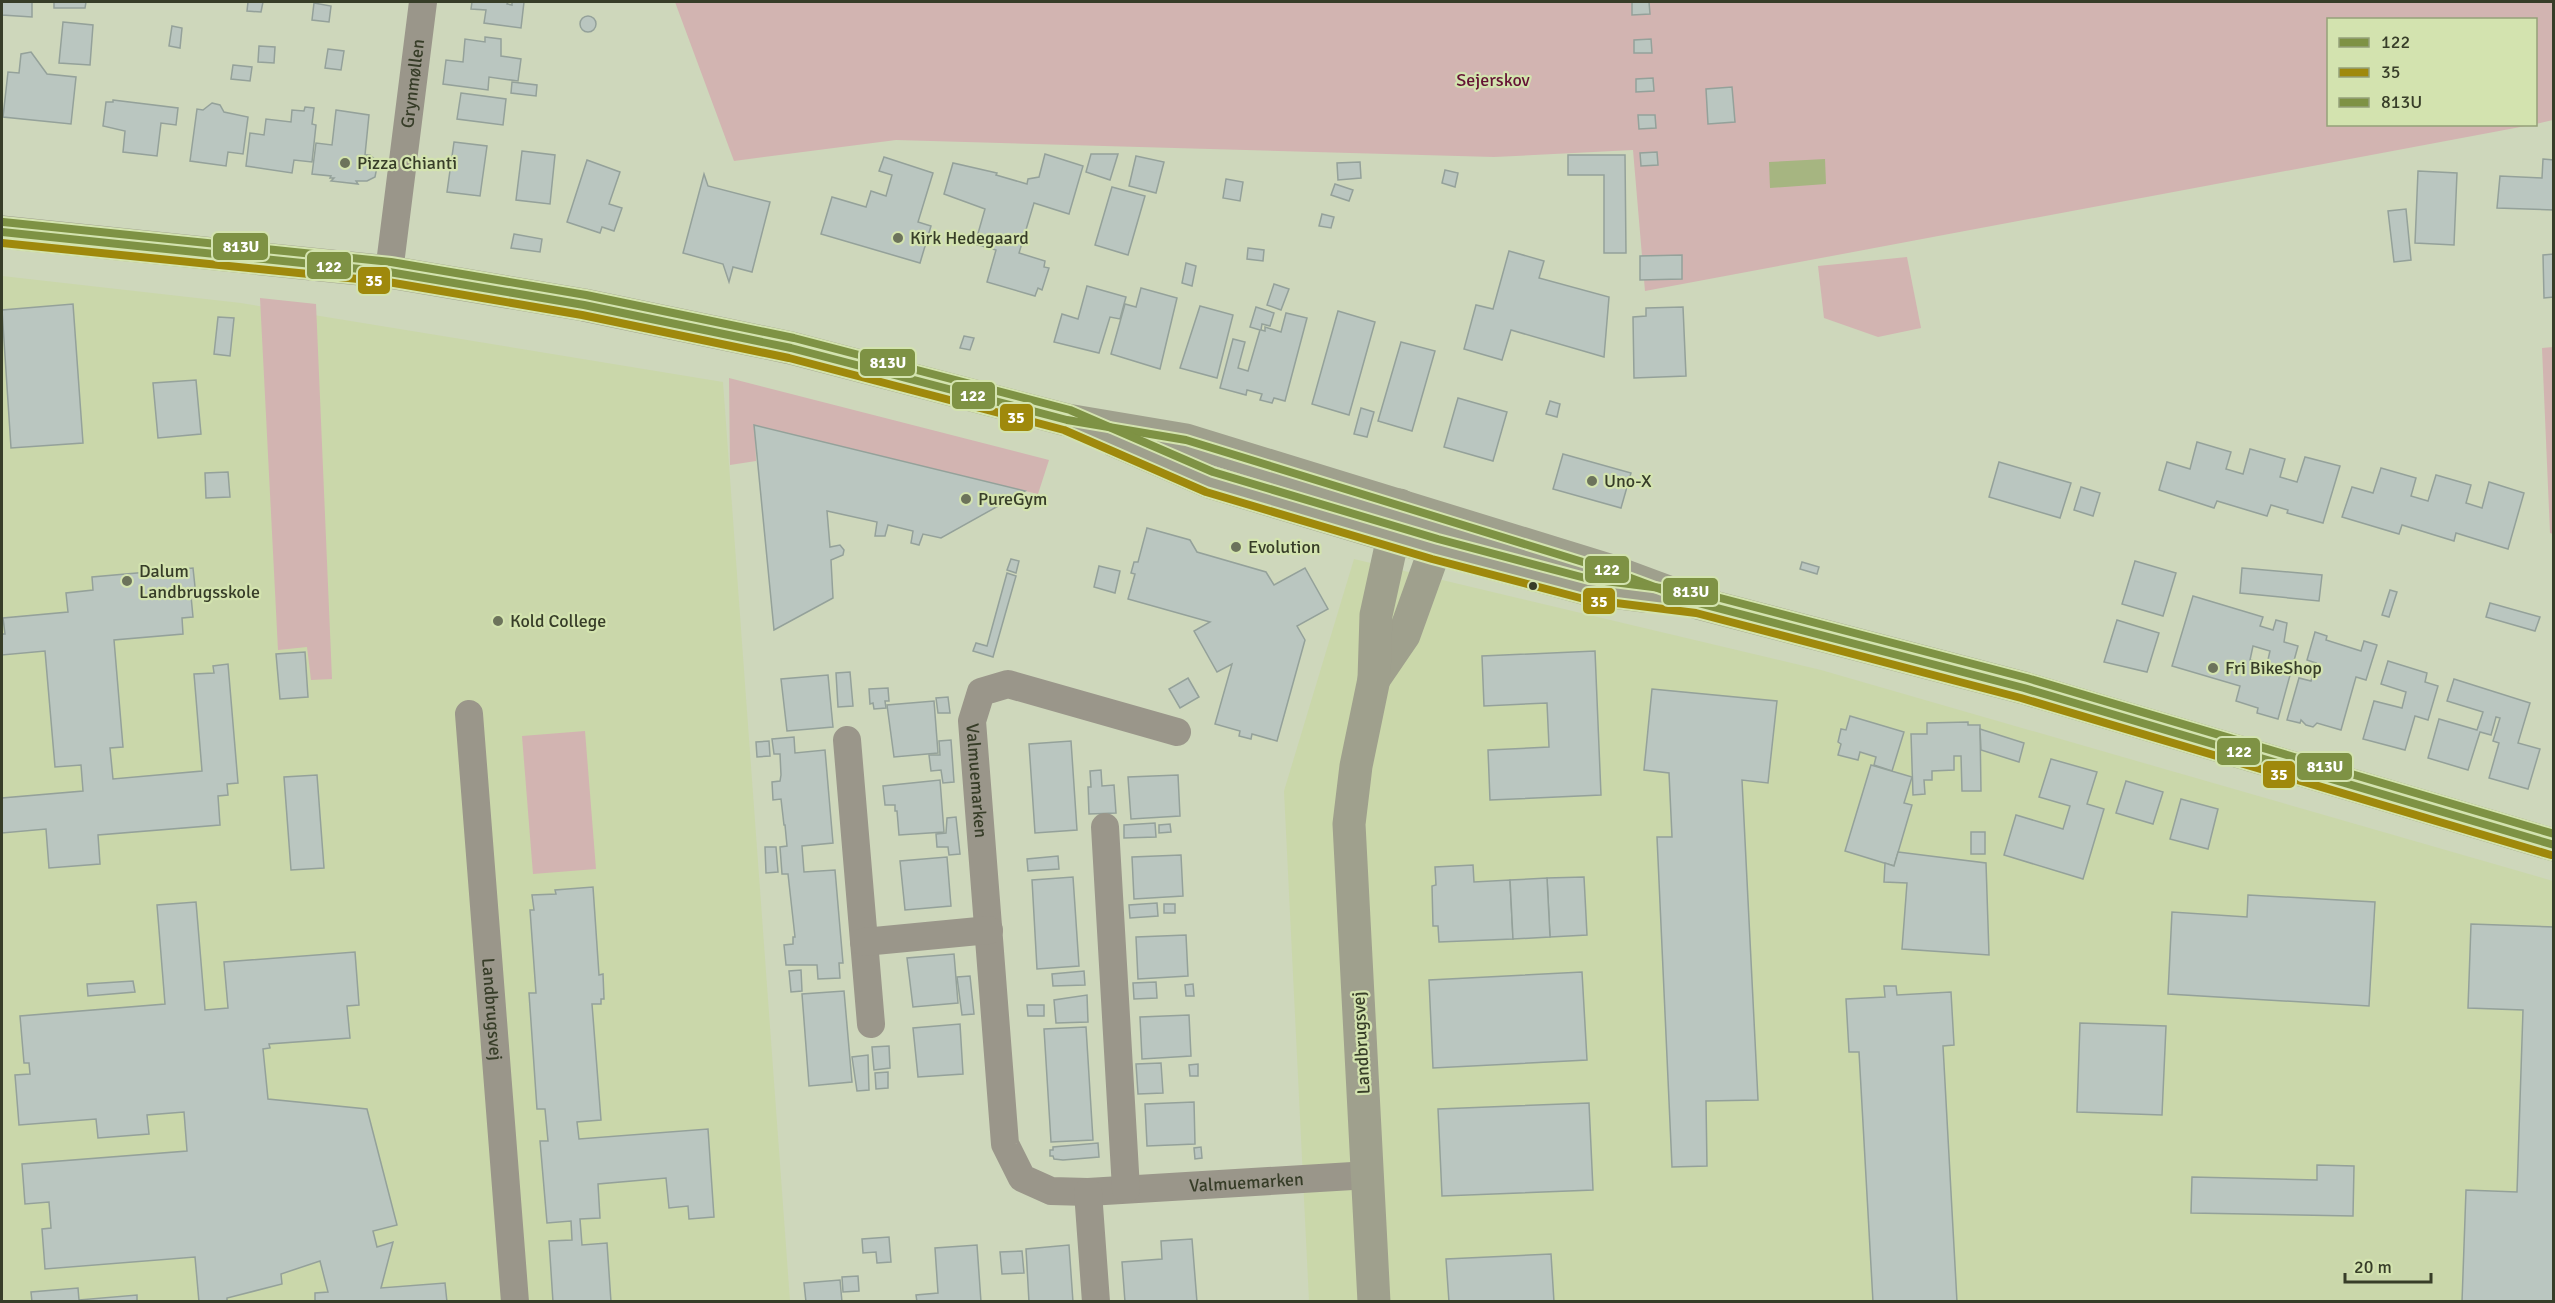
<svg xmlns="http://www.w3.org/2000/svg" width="2555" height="1303" font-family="Signika,sans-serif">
<rect width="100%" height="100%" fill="#ced7bb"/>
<!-- built -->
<g fill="#cad7aa">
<polygon points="2,276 241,303 723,382 790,1301 2,1302"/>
<polygon points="1354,559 1821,670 2553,881 2553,1301 1309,1301 1284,791"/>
</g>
<!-- green -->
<g fill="#d2b4b1">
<polygon points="675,2 2553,2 2553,120 2536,124 2536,20 2328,20 2328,124 2531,125 1645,291 1633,150 1494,157 896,140 734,161"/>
<polygon points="1907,257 1921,328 1878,337 1824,318 1818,266"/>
<polygon points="260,298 316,304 332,679 311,680 307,647 278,650"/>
<polygon points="2553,347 2554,347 2553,534 2550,533 2542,348"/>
<polygon points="729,378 1049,460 1038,494 755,426 756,461 730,465"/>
<polygon points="585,731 596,869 533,874 522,736"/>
</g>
<!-- water -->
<polygon fill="#a6b581" points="1825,159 1826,184 1770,188 1769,162"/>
<!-- building -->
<g fill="#bac6c0" stroke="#94a19a" stroke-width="1.5" fill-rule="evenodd">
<polygon points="2,2 32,2 32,17 2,15"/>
<polygon points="54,2 86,2 85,8 54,8"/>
<polygon points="248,2 263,2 261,12 247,11"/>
<polygon points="472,2 508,2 507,4 512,5 512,2 524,2 521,28 484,23 486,10 471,9"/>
<polygon points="1632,2 1649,2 1650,14 1632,15"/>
<polygon points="314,3 331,6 329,22 312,20"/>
<circle cx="588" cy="24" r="8"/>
<polygon points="63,22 93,25 90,65 59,63"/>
<polygon points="172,26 182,28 180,48 169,46"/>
<polygon points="485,37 501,39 501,56 521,59 518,81 489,77 488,90 443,84 446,60 463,62 465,39 485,42"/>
<polygon points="1651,39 1652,53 1634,53 1634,40"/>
<polygon points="259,46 275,47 274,63 258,62"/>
<polygon points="328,49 344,51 341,70 325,68"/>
<polygon points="31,52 47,74 76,77 71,124 3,117 8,72 19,73 21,54"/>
<polygon points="233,65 252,67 250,81 231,79"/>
<polygon points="1653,78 1654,91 1636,92 1636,79"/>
<polygon points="512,82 537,85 536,96 511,93"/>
<polygon points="1732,87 1735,122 1708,124 1706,89"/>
<polygon points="461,93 506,99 503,125 457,119"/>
<polygon points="113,100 178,108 176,125 161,123 157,156 123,152 125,131 103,126 106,102 113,102"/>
<polygon points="212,103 220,105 224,112 248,117 243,154 228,152 226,166 190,161 197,109 203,110"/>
<polygon points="305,107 314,108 312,124 316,125 312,162 294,160 292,173 246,166 250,133 264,135 266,119 291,122 292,110 304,111"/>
<polygon points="336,110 369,115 365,155 370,155 378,162 375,177 367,181 356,181 358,184 331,181 334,178 330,178 331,176 312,174 316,143 332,145"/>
<polygon points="1638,115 1655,115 1656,128 1639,129"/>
<polygon points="454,142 487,146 480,196 447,192"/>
<polygon points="522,151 555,155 550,204 516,200"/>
<polygon points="1657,152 1658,165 1641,166 1640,153"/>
<polygon points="1045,154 1083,166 1069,214 1034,203 1019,253 1045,261 1044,267 1049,268 1042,290 1038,288 1035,296 987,282 996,250 975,244 985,209 944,194 953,163 997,173 996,175 1027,184 1028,179 1039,177"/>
<polygon points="1091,154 1118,154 1110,180 1086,172"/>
<polygon points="1568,155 1625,155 1626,253 1604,253 1604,175 1568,175"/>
<polygon points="1136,156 1164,162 1156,193 1129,186"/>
<polygon points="884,157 933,173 918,222 931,226 920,263 821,234 832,197 866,207 871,191 886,196 892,175 879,171"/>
<polygon points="2543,159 2554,160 2554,210 2497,208 2500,176 2542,178"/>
<polygon points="587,160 620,172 609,204 622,208 614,231 602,227 600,233 567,222"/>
<polygon points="1360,162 1361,178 1338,180 1337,163"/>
<polygon points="1445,170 1458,173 1455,187 1442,183"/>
<polygon points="2418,171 2457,173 2454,245 2415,243"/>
<polygon points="704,174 708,186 770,202 752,272 733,267 729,282 723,264 683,253"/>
<polygon points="1226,179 1243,182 1240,201 1223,198"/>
<polygon points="1335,184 1353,190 1349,201 1331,195"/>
<polygon points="1112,187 1145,196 1128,255 1095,245"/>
<polygon points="2406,209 2411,260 2394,262 2388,211"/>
<polygon points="1322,214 1334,217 1331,228 1319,226"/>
<polygon points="514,234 542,239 540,252 511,248"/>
<polygon points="1248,248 1264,250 1263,261 1247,259"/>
<polygon points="1509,251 1544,261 1539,278 1609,297 1604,357 1511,330 1502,360 1464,349 1476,305 1493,309"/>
<polygon points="2554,254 2554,297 2544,298 2543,255"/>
<polygon points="1682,255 1682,279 1640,280 1640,256"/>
<polygon points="1186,263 1196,266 1192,286 1182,283"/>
<polygon points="1274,284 1289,289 1281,310 1267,305"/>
<polygon points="1087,286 1126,297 1120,319 1110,317 1099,353 1054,342 1062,314 1078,319"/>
<polygon points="1141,288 1177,298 1160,369 1111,354 1125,304 1136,307"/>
<polygon points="73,304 83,443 11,448 2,310"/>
<polygon points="1200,306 1233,315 1217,378 1180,368"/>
<polygon points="1256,307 1274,313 1270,326 1262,324 1261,330 1265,331 1265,327 1281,332 1286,313 1307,318 1285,401 1274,398 1272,403 1260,400 1262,394 1247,390 1246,395 1220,388 1233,339 1245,342 1238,368 1248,371 1260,330 1250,327"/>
<polygon points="1683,307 1686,376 1634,378 1633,317 1646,316 1646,308"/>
<polygon points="1338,311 1375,322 1349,415 1312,404"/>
<polygon points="218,317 234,318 230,356 214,354"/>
<polygon points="964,336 974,338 970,350 960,348"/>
<polygon points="1401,342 1435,351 1412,431 1378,421"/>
<polygon points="196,380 201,434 158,438 153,383"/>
<polygon points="1458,398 1507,412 1493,461 1444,447"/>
<polygon points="1550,401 1560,404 1557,417 1546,414"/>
<polygon points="1361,408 1374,412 1367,437 1354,434"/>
<polygon points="754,425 1025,491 941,538 923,534 919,545 911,543 913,531 888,525 885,536 875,536 877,522 827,511 830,547 840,545 844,550 843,555 831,560 833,598 774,630"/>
<polygon points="2197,442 2231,452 2226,469 2243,474 2250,449 2285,459 2280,477 2297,482 2305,457 2340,466 2323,523 2287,513 2288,510 2271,505 2267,516 2217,501 2214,508 2159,490 2167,462 2190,469"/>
<polygon points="1563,454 1631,473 1621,508 1553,489"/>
<polygon points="1999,462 2071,483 2060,518 1989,497"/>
<polygon points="2381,468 2416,478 2411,496 2428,501 2436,475 2471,485 2466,503 2482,508 2489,482 2524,493 2508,549 2456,533 2454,541 2402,525 2399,534 2342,517 2352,487 2373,493"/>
<polygon points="228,472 230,497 206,498 205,473"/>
<polygon points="2081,487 2100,493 2093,516 2074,510"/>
<polygon points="1147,528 1190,540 1197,552 1266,572 1274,585 1305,568 1328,609 1297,626 1305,640 1277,741 1252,734 1251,739 1239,736 1240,731 1215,724 1232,664 1217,672 1194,631 1210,622 1128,599 1135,574 1131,573 1134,562 1138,562"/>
<polygon points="1011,559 1019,561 1016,573 1007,570"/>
<polygon points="2135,561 2176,573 2163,616 2122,604"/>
<polygon points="1802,562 1819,567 1817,574 1800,569"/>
<polygon points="1099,566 1120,571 1115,593 1094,587"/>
<polygon points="193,568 196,596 191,596 193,617 182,618 183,634 114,640 123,747 110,748 113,779 202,771 194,674 214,673 213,666 228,664 238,783 227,784 228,795 218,796 220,825 98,835 100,864 49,868 46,829 2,833 2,798 83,791 81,765 55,767 45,651 2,655 2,634 5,634 3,618 68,612 66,593 93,590 92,577"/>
<polygon points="2242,568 2322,575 2319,601 2240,593"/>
<polygon points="1007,573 1016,576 993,657 973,651 976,643 987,646"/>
<polygon points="2390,590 2397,592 2389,617 2382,615"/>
<path d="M2193 596 2263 617 2260 626 2273 630 2276 620 2287 623 2284 642 2298 646 2278 719 2257 713 2258 708 2236 701 2240 686 2172 666ZM2253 646 2270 651 2267 664 2250 660Z"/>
<polygon points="2490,603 2540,617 2535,631 2486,617"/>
<polygon points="2117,620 2159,633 2147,672 2104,662"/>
<polygon points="2315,632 2327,636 2326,640 2361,651 2364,641 2377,645 2366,680 2356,677 2341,730 2317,723 2313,727 2306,725 2301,720 2300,723 2287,720 2299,678 2311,681 2316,663 2307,660"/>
<polygon points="1595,651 1601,795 1490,800 1488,750 1549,747 1547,703 1484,706 1482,656"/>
<polygon points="305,652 308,697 280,699 276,654"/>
<polygon points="2388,661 2427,673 2425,682 2438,686 2428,720 2415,716 2405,750 2363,739 2374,701 2402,708 2406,692 2381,684"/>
<polygon points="850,672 853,706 838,707 836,673"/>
<polygon points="828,675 833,727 787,731 781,679"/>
<polygon points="1188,678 1199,697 1180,708 1169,689"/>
<polygon points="2454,679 2530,703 2518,743 2540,749 2528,789 2489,778 2499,743 2493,741 2500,718 2496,717 2491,735 2480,732 2468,770 2428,758 2439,719 2477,730 2483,712 2447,701"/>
<polygon points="888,688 889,701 885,701 886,708 874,709 873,703 870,704 869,689"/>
<polygon points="1652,689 1777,701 1768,783 1742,780 1758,1100 1706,1101 1707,1166 1672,1167 1657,837 1672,837 1669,773 1644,770"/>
<polygon points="948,697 950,713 938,713 936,698"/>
<polygon points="934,701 938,753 894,757 887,705"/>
<polygon points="1850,716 1904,732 1892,771 1874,765 1876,757 1860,752 1858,760 1838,755 1841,744 1838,742 1841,729 1846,730"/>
<polygon points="1968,722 1968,725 1980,725 1981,791 1962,791 1961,756 1954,756 1954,770 1932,771 1932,780 1924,780 1925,794 1913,795 1911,734 1927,734 1927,723"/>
<polygon points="1980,729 2024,743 2019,762 1981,750"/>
<polygon points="794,737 795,753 825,750 833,843 802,846 804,872 835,870 843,963 839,963 840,978 818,979 817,965 786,965 784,945 793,944 793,937 795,937 788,874 782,874 780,847 787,846 785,825 784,825 781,799 773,800 772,782 780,781 781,775 780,754 774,754 772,739"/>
<polygon points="951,740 954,782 943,783 941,770 931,771 929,755 940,755 939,741"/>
<polygon points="769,741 770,756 757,757 756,742"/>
<polygon points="1071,741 1077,830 1035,833 1029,744"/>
<polygon points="2051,759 2097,772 2087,804 2104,809 2083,879 2004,855 2016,815 2063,829 2070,806 2039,797"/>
<polygon points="1871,765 1912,777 1904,803 1912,805 1894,866 1845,851"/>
<polygon points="1101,770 1102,786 1114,785 1116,813 1089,814 1088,787 1091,787 1090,771"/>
<polygon points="317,775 324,868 291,870 284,777"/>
<polygon points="1178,775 1180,816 1131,819 1128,777"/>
<polygon points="940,780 944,832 899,835 897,811 895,811 895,805 885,805 883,786"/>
<polygon points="2126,781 2163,792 2153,824 2116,813"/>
<polygon points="2181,799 2218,809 2208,849 2170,839"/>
<polygon points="956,817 960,854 949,855 948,847 937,847 936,834 946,833 947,818"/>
<polygon points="1155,823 1156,837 1124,838 1124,825"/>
<polygon points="1170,824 1171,832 1159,833 1159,825"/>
<rect x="1971" y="832" width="14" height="22"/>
<polygon points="765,847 776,847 778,872 766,873"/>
<polygon points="1898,852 1986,863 1989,955 1902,949 1907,883 1884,882 1885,863 1894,866"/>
<polygon points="1181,855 1183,896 1134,899 1132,857"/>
<polygon points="1058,856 1059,869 1028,871 1027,859"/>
<polygon points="947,857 951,906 905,910 900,861"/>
<polygon points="1473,865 1474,882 1510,880 1513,939 1439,942 1438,926 1433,926 1432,886 1436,885 1435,867"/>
<polygon points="1073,877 1079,966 1037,969 1032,880"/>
<polygon points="1584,877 1587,935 1550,937 1547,878"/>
<polygon points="1547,878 1550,937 1513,939 1510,880"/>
<polygon points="593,887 599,975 603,974 604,999 601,999 601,1004 592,1004 601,1120 577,1122 579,1139 708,1129 714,1217 689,1219 688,1206 669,1208 666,1178 598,1184 600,1218 580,1219 582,1245 607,1243 611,1302 553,1302 549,1241 572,1240 571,1221 547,1223 540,1141 548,1141 545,1109 537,1109 529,993 536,993 530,910 534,910 532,895 556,894 555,890"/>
<polygon points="2248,895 2375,902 2369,1006 2168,994 2172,912 2247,917"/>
<polygon points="196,902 205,1010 228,1008 224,962 355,952 359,1005 347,1006 350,1038 269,1044 270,1048 263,1049 268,1099 367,1109 397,1225 373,1231 377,1247 393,1242 381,1288 445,1283 447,1302 315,1302 315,1293 328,1292 320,1261 281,1274 282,1284 227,1298 227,1302 199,1302 195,1257 45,1269 42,1229 51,1228 49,1202 25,1204 22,1164 187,1151 184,1112 147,1115 149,1134 98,1138 96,1119 19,1125 15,1075 30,1074 29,1063 24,1063 20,1016 165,1004 157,905"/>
<polygon points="1157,903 1158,916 1130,918 1129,905"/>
<rect x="1164" y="904" width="11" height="9"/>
<polygon points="2471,924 2554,927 2554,1302 2462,1302 2466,1190 2517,1192 2523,1010 2468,1008"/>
<polygon points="1186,935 1188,976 1138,979 1136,937"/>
<polygon points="954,954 958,1003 913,1007 907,958"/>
<polygon points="801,970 802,991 791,992 789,971"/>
<polygon points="1084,971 1085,985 1053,986 1052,974"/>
<polygon points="1582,972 1587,1060 1433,1068 1429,980"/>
<polygon points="970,976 974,1014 962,1015 957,977"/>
<polygon points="133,981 135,992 88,996 87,984"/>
<polygon points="1156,982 1157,998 1134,999 1133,983"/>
<polygon points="1193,984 1194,996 1186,996 1185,985"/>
<polygon points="1884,986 1896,986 1897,995 1951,992 1954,1045 1943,1046 1957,1302 1873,1302 1859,1052 1849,1052 1846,999 1885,997"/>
<polygon points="844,991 852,1082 809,1086 802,994"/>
<polygon points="1087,995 1088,1022 1056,1023 1054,1000"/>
<polygon points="1027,1005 1044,1005 1044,1016 1028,1016"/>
<polygon points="1189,1015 1191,1056 1142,1059 1140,1017"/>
<polygon points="2080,1023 2166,1026 2162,1115 2077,1112"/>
<polygon points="960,1024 963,1074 918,1077 913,1028"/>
<polygon points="1086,1027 1093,1140 1051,1142 1044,1029"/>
<polygon points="889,1046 890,1068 874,1070 872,1047"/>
<polygon points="868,1055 869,1090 857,1091 852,1057"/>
<polygon points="1161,1063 1163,1093 1138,1094 1136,1064"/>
<polygon points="1198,1064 1198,1076 1190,1076 1189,1065"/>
<polygon points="888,1072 888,1088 876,1089 875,1073"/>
<polygon points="1194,1102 1195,1144 1147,1146 1145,1104"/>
<polygon points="1589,1103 1593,1190 1442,1196 1438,1109"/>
<polygon points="1098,1143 1099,1157 1063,1160 1054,1159 1053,1156 1050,1156 1050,1150 1053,1150 1053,1147"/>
<polygon points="1201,1147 1202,1158 1195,1159 1194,1148"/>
<polygon points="2317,1165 2354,1166 2353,1216 2191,1213 2192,1177 2317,1180"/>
<polygon points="889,1237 891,1262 877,1263 876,1252 863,1253 862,1239"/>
<polygon points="1192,1239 1197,1302 1125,1302 1122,1262 1162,1259 1161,1241"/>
<polygon points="977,1245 981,1302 917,1302 916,1295 938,1293 935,1248"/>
<polygon points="1069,1245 1073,1302 1029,1302 1026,1249"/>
<polygon points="1022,1251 1024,1273 1002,1274 1000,1252"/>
<polygon points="1551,1254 1554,1302 1449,1302 1446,1259"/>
<polygon points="858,1276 859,1291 843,1292 842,1277"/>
<polygon points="840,1280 842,1302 806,1302 804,1283"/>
<polygon points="78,1288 79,1300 137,1295 137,1302 32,1302 31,1292"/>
</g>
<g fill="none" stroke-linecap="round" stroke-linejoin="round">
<!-- street -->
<g stroke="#9a968a" stroke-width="28">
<path id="s1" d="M389 272 423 2"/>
<path id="s2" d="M469 714 515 1302"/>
<path id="s3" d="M1177 732 1008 684 981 692 972 721 1005 1144 1022 1178 1051 1191 1088 1192 1369 1175"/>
<polyline points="847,740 871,1024"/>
<polyline points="1105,827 1126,1189"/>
<polyline points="864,942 989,930"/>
<polyline points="1088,1192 1096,1302"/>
</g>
<!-- secondary -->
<g stroke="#9fa08d" stroke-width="33">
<polyline points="2,232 389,272 584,305 791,348 1067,420 1186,440 1609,570 1698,603 2024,688 2554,845"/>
<polyline points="1115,441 1209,482 1393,537 1587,589 1642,596"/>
<polyline points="1374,679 1404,635 1435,549 1444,529"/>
<polyline points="1374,1302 1349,824 1356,766 1374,679 1376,615 1400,505"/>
</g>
<defs>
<polyline id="bus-1" points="2,232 389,272 584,305 791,348 1067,420 1186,440 1609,570 1698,603 2024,688 2554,845"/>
<polyline id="bus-2" points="2,243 388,282 582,315 789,358 1064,430 1206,492 1432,559 1584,599 1696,613 2021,698 2551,855"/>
<polyline id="bus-3" points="3,222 391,262 586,295 794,338 1070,410 1213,472 1438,539 1589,579 1701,593 2027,678 2554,834"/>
</defs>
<!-- bus-1 casing -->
<use href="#bus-1" stroke="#d3e3af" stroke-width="12"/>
<!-- bus-2 casing -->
<use href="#bus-2" stroke="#d3e3af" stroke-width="12"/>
<!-- bus-3 casing -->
<use href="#bus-3" stroke="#d3e3af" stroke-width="12"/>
<!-- bus-1 -->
<use href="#bus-1" stroke="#7e9244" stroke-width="8"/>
<!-- bus-2 -->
<use href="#bus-2" stroke="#9f890c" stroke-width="8"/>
<!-- bus-3 -->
<use href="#bus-3" stroke="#7e9244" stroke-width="8"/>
</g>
<!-- markers -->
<g fill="#6c735b" stroke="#d3e3af" stroke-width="2">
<circle cx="345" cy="163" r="6"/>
<circle cx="898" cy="238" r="6"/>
<circle cx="1592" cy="481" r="6"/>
<circle cx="966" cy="499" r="6"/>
<circle cx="1236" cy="547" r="6"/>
<circle cx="127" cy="581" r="6"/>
<circle cx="498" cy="621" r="6"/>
<circle cx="2213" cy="668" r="6"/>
</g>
<circle fill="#373d28" stroke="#d3e3af" stroke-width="2" cx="1533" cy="586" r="5"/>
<g text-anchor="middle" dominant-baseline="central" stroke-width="4.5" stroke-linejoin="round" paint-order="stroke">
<!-- park labels -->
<g font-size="18" fill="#641234" stroke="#d3e3af">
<text x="1493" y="80">Sejerskov</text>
</g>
<!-- street labels -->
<g font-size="18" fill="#373d28" stroke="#d3e3af">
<text stroke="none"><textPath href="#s1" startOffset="190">Grynmøllen</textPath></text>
<text stroke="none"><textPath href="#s3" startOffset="294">Valmuemarken</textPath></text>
<text stroke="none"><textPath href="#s2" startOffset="296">Landbrugsvej</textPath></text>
<text transform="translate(1361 1043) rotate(-93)">Landbrugsvej</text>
<text stroke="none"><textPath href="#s3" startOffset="924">Valmuemarken</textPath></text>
</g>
<!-- poi labels -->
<g font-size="18" fill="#373d28" stroke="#d3e3af" text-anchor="start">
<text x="357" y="163">Pizza Chianti</text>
<text x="910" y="238">Kirk Hedegaard</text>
<text x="1604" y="481">Uno-X</text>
<text x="978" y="499">PureGym</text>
<text x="1248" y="547">Evolution</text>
<text x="139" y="571">Dalum<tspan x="139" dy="21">Landbrugsskole</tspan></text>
<text x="510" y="621">Kold College</text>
<text x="2225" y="668">Fri BikeShop</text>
</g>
</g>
<g stroke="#d3e3af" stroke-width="2">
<rect x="212" y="232" width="57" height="29" rx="6" fill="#7e9244"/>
<rect x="306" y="251" width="46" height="29" rx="6" fill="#7e9244"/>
<rect x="357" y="266" width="34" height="29" rx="6" fill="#9f890c"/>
<rect x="859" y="348" width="57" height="29" rx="6" fill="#7e9244"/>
<rect x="951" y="381" width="45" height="29" rx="6" fill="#7e9244"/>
<rect x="999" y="403" width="35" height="29" rx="6" fill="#9f890c"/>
<rect x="1584" y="555" width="46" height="29" rx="6" fill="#7e9244"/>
<rect x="1662" y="577" width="57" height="29" rx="6" fill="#7e9244"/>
<rect x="1582" y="587" width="34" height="28" rx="6" fill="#9f890c"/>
<rect x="2216" y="737" width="45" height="29" rx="6" fill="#7e9244"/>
<rect x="2296" y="752" width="57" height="29" rx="6" fill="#7e9244"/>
<rect x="2262" y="760" width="34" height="29" rx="6" fill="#9f890c"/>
</g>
<g font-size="16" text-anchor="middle" font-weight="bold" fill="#fff">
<text x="241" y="252">813U</text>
<text x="329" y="272">122</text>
<text x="374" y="286">35</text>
<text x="888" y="368">813U</text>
<text x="973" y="401">122</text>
<text x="1016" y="423">35</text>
<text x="1607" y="575">122</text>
<text x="1691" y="597">813U</text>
<text x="1599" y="607">35</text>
<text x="2239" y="757">122</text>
<text x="2325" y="772">813U</text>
<text x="2279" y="780">35</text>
</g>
<!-- border -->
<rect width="2555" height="1303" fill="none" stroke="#373d28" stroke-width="6"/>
<!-- legend -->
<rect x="2327" y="18" width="210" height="108" fill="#d3e3af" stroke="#95a179" stroke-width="1.5"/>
<rect x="2339" y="38" width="30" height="9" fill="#7e9244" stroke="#95a179" stroke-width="1.5"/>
<text x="2381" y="48" font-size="18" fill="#373d28">122</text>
<rect x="2339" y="68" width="30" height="9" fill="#9f890c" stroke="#95a179" stroke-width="1.5"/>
<text x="2381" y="78" font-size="18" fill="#373d28">35</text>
<rect x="2339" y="98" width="30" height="9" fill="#7e9244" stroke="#95a179" stroke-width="1.5"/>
<text x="2381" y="108" font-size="18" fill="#373d28">813U</text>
<!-- scale -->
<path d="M2345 1273v9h86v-9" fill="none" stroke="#373d28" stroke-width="3"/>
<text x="2354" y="1273" font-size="18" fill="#373d28" stroke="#d3e3af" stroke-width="4.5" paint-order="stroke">20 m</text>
</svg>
